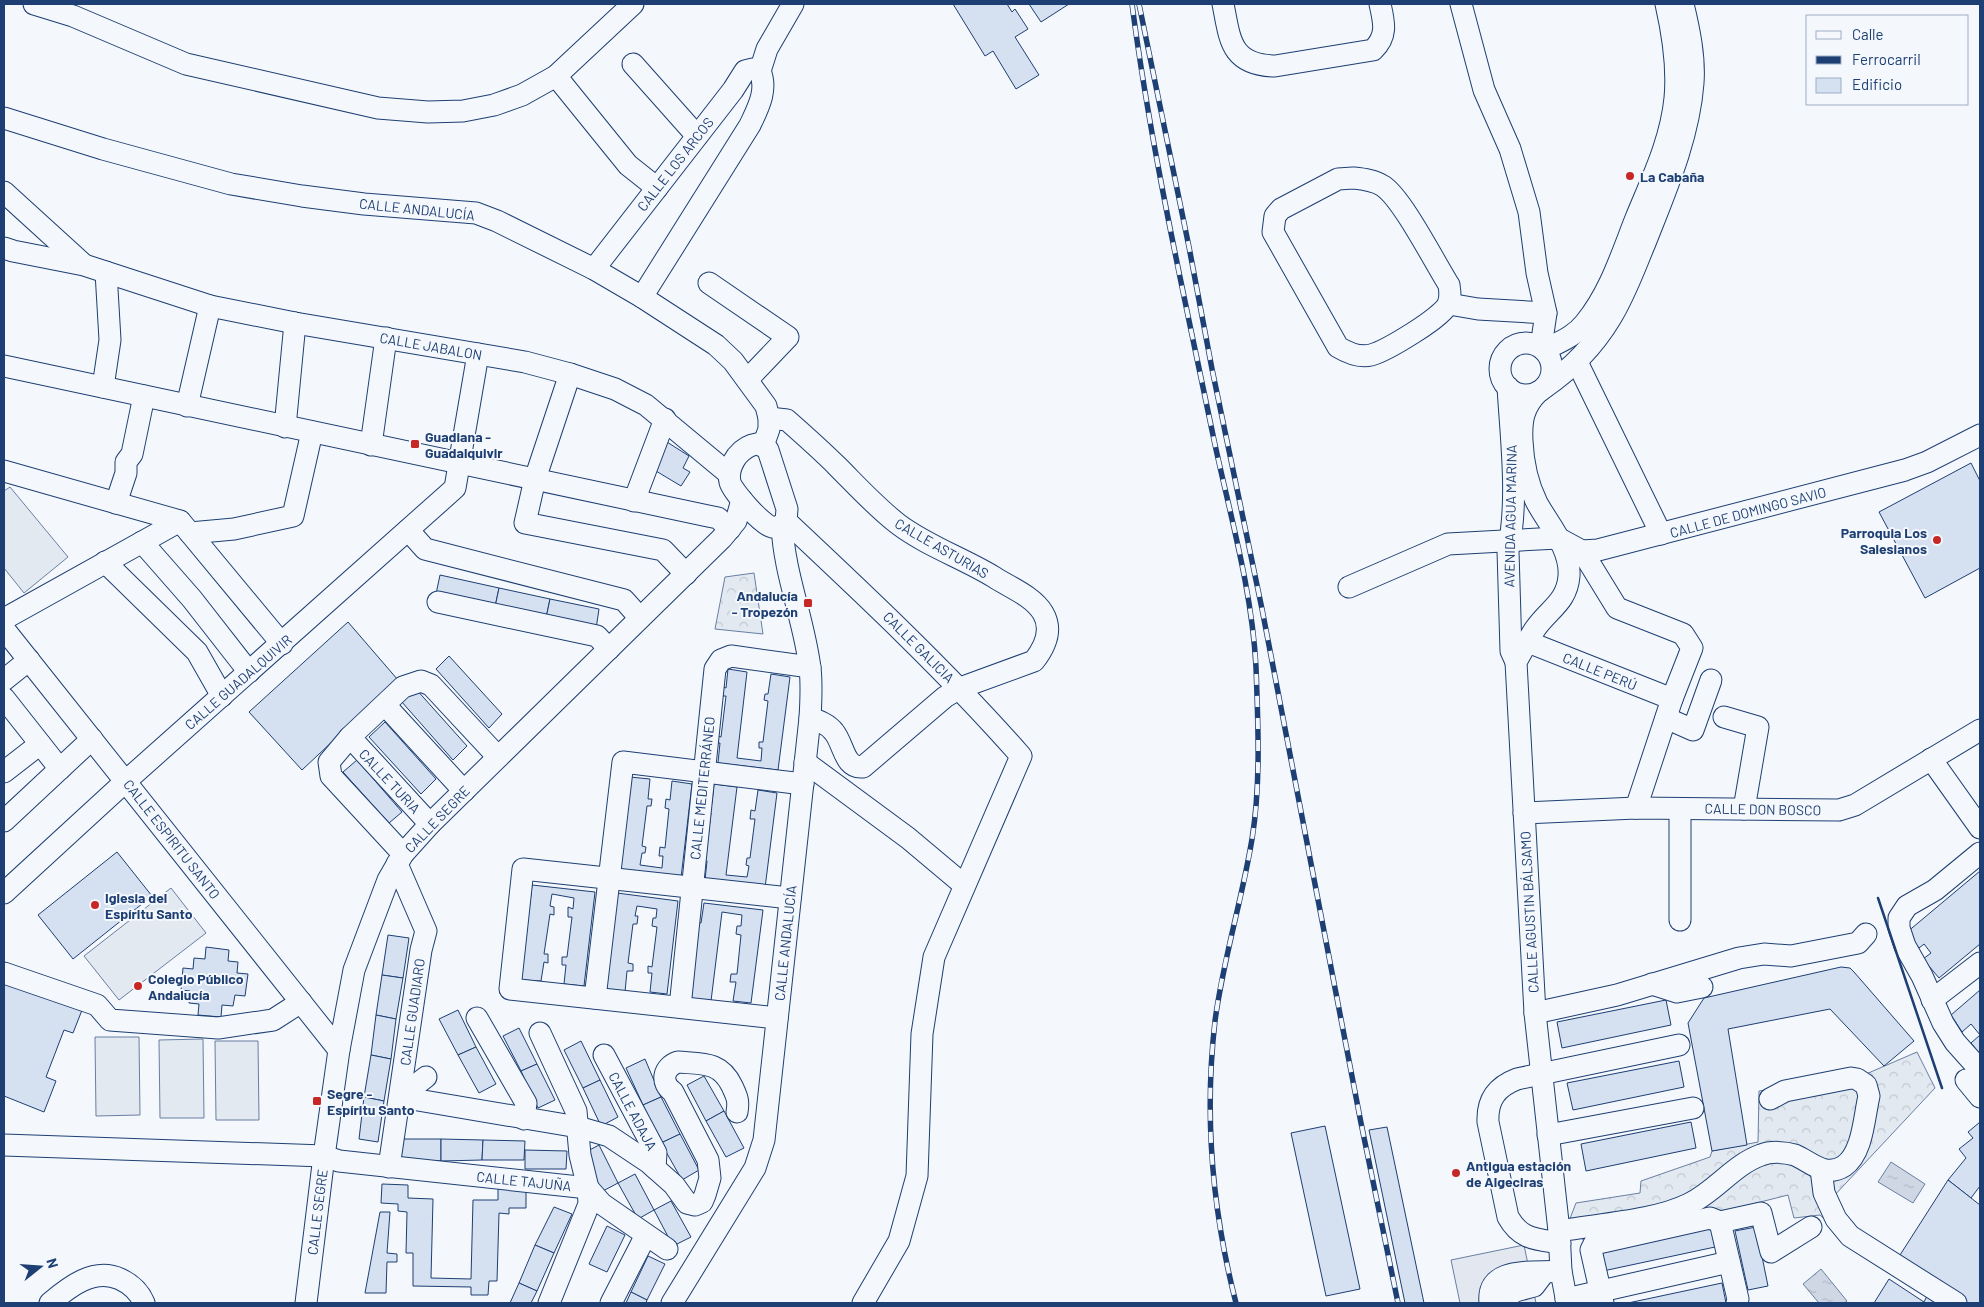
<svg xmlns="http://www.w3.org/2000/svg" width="1984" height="1307" font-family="Barlow,sans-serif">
<defs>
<pattern id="forest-crowns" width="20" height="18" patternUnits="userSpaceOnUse" patternTransform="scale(1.25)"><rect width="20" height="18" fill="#e3e9f0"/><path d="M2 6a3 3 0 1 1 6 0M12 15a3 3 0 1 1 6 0" fill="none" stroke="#c2c9d1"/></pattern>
<pattern id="water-ripples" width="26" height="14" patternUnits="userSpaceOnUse" patternTransform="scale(1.25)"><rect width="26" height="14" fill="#cfd7e4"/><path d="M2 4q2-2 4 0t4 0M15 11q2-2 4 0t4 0" fill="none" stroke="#b1bac7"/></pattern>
</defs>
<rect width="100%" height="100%" fill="#f4f7fb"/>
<!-- forest -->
<g fill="url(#forest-crowns)" stroke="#687fa3">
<polygon points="754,573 763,634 715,629 725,577"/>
<polygon points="1917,1052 1935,1088 1832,1198 1833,1227 1820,1215 1794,1218 1788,1195 1713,1214 1586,1240 1564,1234 1576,1203 1640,1193 1641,1181 1710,1157 1712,1151 1758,1142 1759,1091 1866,1074"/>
</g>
<!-- garden -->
<g fill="#e3e9f0" stroke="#687fa3">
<polygon points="10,487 68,557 24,593 4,568 4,491"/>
<polygon points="171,888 206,933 119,1000 84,956"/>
<polygon points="95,1037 139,1037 140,1115 96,1116"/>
<polygon points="203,1039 204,1118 160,1118 159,1040"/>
<polygon points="215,1041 258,1041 259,1120 216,1120"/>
</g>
<!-- parking -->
<polygon fill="#e3e8f0" stroke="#687fa3" points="1524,1245 1536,1303 1460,1303 1451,1260"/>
<!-- water -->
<g fill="url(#water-ripples)" stroke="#687fa3">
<polygon points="1891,1162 1925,1184 1913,1203 1878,1182"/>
<polygon points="1821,1269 1847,1301 1844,1303 1819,1303 1803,1284"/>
</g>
<!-- building -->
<g fill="#d5e0f0" stroke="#1d3f73">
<polygon points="953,4 1007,4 1012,12 1015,9 1028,29 1015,37 1039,75 1016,89 993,51 985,56"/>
<polygon points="1029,4 1069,4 1041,22"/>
<polygon points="667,442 689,456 683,468 690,472 681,486 651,468"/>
<polygon points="1971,463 1980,481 1980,568 1925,598 1879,512"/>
<polygon points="440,575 499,588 495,607 436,594"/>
<polygon points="499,588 550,599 546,618 495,607"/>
<polygon points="550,599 599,609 596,629 546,618"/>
<polygon points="348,622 398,680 302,770 249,712"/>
<polygon points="449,656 502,714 489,728 436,669"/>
<polygon points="728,669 747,672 737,758 761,761 762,748 759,748 759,742 763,742 768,701 764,700 765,694 768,694 771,674 790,677 778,770 718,763 720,743 716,743 717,736 721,737 726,696 722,696 723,687 726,688"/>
<polygon points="415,688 467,746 453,760 401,701"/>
<polygon points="385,722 436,779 421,794 369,737"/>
<polygon points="357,760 402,812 389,823 343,772"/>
<polygon points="630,777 650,779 648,799 652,799 651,806 647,806 642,846 646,847 645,853 642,853 640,865 662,868 663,856 659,856 660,847 665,848 669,809 665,808 666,799 670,800 672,781 692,784 681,878 619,870"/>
<polygon points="714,784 737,787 726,875 747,877 749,866 746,865 747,858 750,858 755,819 750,819 751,810 755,811 758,790 777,793 765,888 705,880 707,861 702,861 706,853 711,813 706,812 712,803"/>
<polygon points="117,852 152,896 73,959 38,915"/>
<polygon points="1980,871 1980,944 1939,978 1923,959 1931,953 1924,944 1919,948 1906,933"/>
<polygon points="532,885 595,892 584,986 564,984 566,965 562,965 562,957 567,957 572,917 568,917 568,907 573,909 574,898 552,894 550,906 554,907 554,915 550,914 544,954 548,954 548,963 544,962 541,981 521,980"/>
<polygon points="617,893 678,901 667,994 650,992 652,973 648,973 648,966 652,967 657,927 652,926 653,918 656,918 657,909 637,906 635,916 638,916 637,924 633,924 628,963 633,964 633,971 627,971 625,992 605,989"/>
<polygon points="704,903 763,910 751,1003 733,1001 736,982 730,982 731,974 737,974 741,935 736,934 737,926 741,926 742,915 722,912 711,1001 689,998 696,923 701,923"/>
<polygon points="388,935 409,938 403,978 382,975"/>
<polygon points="206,947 229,950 228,961 238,962 237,973 248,974 245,996 235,995 233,1006 222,1005 221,1017 198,1015 199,1004 189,1003 190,991 181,990 183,968 193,969 194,958 205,959"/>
<polygon points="1841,967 1850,968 1854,972 1914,1041 1884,1066 1830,1009 1728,1029 1747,1145 1712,1151 1688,1023 1704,998"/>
<polygon points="382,975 403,978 396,1019 376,1015"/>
<polygon points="4,978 84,1005 73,1033 64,1030 46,1077 56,1081 44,1112 4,1096"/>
<polygon points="1980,990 1980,1035 1971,1024 1962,1032 1951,1015"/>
<polygon points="1666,1000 1671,1025 1562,1048 1557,1022"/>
<polygon points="458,1010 476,1047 458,1055 439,1019"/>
<polygon points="376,1015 396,1019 391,1059 371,1055"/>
<polygon points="519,1028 537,1064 521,1071 503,1036"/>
<polygon points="1980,1035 1980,1054 1971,1043"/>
<polygon points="581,1041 600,1080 583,1088 564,1050"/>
<polygon points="476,1047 496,1084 479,1093 458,1055"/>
<polygon points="371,1055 391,1059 384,1101 364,1097"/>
<polygon points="645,1059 661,1097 643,1105 626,1068"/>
<polygon points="1679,1061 1684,1087 1573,1110 1567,1083"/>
<polygon points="537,1064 555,1100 538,1108 521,1071"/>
<polygon points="704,1076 724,1111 706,1121 687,1085"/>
<polygon points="600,1080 618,1117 601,1126 583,1088"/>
<polygon points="364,1097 384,1101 378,1142 359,1139"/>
<polygon points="661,1097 680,1134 661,1143 643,1105"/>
<polygon points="724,1111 744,1148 726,1157 706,1121"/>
<polygon points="1691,1122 1696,1148 1586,1171 1581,1144"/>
<polygon points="1980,1122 1980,1186 1971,1198 1948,1180 1966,1158 1959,1149 1973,1138 1968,1132"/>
<polygon points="1325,1126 1360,1289 1326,1296 1291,1133"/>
<polygon points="1387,1127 1424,1303 1405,1303 1369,1130"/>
<polygon points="680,1134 699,1170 682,1180 661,1143"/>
<polygon points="401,1139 441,1139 441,1161 401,1160"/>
<polygon points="441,1139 483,1140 482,1160 441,1161"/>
<polygon points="483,1140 525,1141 524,1160 482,1160"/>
<polygon points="599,1145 618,1183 601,1192 582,1154"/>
<polygon points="525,1150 567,1151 566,1169 525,1169"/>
<polygon points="635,1174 654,1210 638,1219 618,1183"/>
<polygon points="1948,1180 1980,1205 1980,1303 1960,1303 1900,1255"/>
<polygon points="382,1184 408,1185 408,1198 433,1199 431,1278 471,1279 473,1200 498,1200 498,1188 526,1188 526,1208 509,1208 509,1214 499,1213 497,1281 489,1281 488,1295 471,1295 471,1287 413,1286 413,1253 406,1253 407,1212 398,1211 398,1204 381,1203"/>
<polygon points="671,1201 691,1237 673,1246 654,1210"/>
<polygon points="554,1207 572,1214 554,1253 535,1245"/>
<polygon points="380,1212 390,1212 387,1253 397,1254 397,1262 387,1262 386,1293 365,1293"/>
<polygon points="1710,1225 1715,1247 1603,1271 1598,1249"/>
<polygon points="607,1226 625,1235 607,1272 589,1264"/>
<polygon points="1756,1227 1768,1286 1748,1290 1735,1231"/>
<polygon points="535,1245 554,1253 537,1291 519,1283"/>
<polygon points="648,1256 665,1264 647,1300 631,1292"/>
<polygon points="1889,1279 1924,1302 1927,1296 1940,1303 1874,1303"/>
<polygon points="519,1283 537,1291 531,1303 510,1303"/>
<polygon points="1722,1283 1726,1303 1628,1303"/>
<polygon points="631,1292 647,1300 646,1303 626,1303"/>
</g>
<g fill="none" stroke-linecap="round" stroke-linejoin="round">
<defs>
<g id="minor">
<polyline points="34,4 73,16 186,64 378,108 428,112 463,111 494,105 522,95 556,76 633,4"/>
<path d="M1223 4C1230 39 1230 65 1275 66L1373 50C1388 36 1384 22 1380 4"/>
<polyline points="1461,4 1484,90 1510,149 1529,212 1537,273 1546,313 1541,347"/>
<polyline points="633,64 697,136"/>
<polyline points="556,76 628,165 657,188"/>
<polyline points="4,118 103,149 231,184 302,196 364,204 476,213 497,221 594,269 642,297 716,345 733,361 766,406 769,418 769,429 763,446"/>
<path d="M1353 178C1363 179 1374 180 1383 186 1402 198 1435 263 1449 285 1450 292 1451 297 1448 304 1443 317 1386 351 1371 355 1359 358 1348 353 1338 347L1273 232 1275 216 1281 209 1338 179Z"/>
<polyline points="4,192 82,263"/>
<polyline points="4,248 13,251 84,265 210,306 295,323 525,362 570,374 615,389 646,405 729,474"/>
<polyline points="594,269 733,90 745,71 753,69 760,71"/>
<polyline points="709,283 788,337 748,379"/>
<path d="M642 297 750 125C758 108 768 90 760 71L767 49 793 4"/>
<polyline points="1449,304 1478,309 1546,313"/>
<circle cx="1526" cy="369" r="26"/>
<path d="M1544 350C1559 342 1574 337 1585 323 1610 293 1622 253 1636 218 1652 179 1671 140 1675 98 1678 66 1673 35 1666 4"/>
<polyline points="1577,362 1661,534"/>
<polyline points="4,366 708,516 718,518 730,529"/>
<polyline points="570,374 535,479 525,523 663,550 686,574"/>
<polyline points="103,387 110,340 106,272"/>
<path d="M1508 387C1511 439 1519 500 1508 551L1511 651 1516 662"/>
<path d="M1545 387C1571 369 1593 347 1610 319 1625 295 1634 269 1645 243 1665 192 1689 138 1693 83 1695 57 1689 29 1683 4"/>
<path d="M1538 392C1523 407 1521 421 1522 441 1523 463 1527 483 1537 503 1549 525 1571 549 1569 576 1567 602 1549 609 1535 629 1528 640 1522 651 1516 662L1535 1013 1559 1231 1561 1271 1567 1303"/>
<polyline points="187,406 210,306"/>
<path d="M769 418 787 420C804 435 821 450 837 466 857 486 876 507 898 524 927 546 963 558 994 577 1009 587 1033 596 1043 613 1053 630 1045 647 1034 661L960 688 945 697 863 767C844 769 844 744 834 732 828 724 819 721 810 718"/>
<polyline points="285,427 295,323"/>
<path d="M757 444 765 447 768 450 787 509 786 521C782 525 778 528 772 527 763 526 732 491 730 482 728 473 732 463 737 456 742 450 749 445 757 444Z"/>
<polyline points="371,445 386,338"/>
<polyline points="4,471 180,521 282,644"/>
<polyline points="634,501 665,419"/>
<polyline points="116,503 126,473 126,462 132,454 144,396"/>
<path d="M786 521C867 597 947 672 1021 756L934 957 922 1034 917 1176 899 1241 863 1303"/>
<polyline points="408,530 425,549 624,600 640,618"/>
<polyline points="190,533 234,529 293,516 312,432"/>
<polyline points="142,542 192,599 249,672"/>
<polyline points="1582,551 1617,608 1683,634 1692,648 1672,699"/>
<polyline points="105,562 197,652 222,696"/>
<polyline points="1349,587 1448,544 1558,538 1582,551 1598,550 1905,470 1927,462 1980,435"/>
<polyline points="438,602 597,636 609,649"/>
<polyline points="4,619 180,521"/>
<polyline points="4,629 339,1050"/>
<polyline points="1528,642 1672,699 1636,808"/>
<polyline points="4,680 29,660"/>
<polyline points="4,698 60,769"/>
<polyline points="385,705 464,791"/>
<polyline points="1724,717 1758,727 1744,809"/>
<polyline points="1666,718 1693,730 1711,680"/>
<polyline points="350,737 430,824"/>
<polyline points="1931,759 1980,828"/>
<polyline points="805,762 908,838 964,885"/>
<polyline points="4,772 40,744"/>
<polyline points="1680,809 1680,920"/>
<polyline points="1524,813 1636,808 1839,810 1855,805 1980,730"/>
<polyline points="4,821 92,739"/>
<polyline points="1980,853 1935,890 1907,906 1899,918 1899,928 1905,946 1922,976 1943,1023 1955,1042 1980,1070"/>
<polyline points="403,854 331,776 329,762 350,737 403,687 421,681 431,685 498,757"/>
<polyline points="4,893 126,781 455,488 478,354"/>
<polyline points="4,973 97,1005 110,1020 218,1028 273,1020 301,1002"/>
<polyline points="1652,984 1677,992 1702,987"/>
<polyline points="595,998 623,762 803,784"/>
<polyline points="1932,1000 1980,963"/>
<polyline points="680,1007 715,669 721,660 731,656 810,667"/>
<polyline points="1535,1013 1617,995 1739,958 1764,954 1791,956 1858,943 1866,934"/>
<polyline points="477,1018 526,1103 524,1119"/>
<polyline points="777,1018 510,989 523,869 790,898"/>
<polyline points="540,1033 576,1111 580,1155 588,1188 589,1204 549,1303"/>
<polyline points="604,1055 656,1153 655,1168"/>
<polyline points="1966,1080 1980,1097"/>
<path d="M400 1097 578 1127 609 1136 648 1162 674 1185 687 1203 695 1205 702 1202 705 1195 710 1178 708 1160 673 1092C660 1083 663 1067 678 1062 702 1064 720 1061 732 1086 737 1097 739 1100 737 1112"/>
<polyline points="400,1097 426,1077"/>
<polyline points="1548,1135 1693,1108"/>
<polyline points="4,1145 324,1156 339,1161 588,1188 602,1204 667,1249"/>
<polyline points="389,1167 421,950 426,931 397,864"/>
<polyline points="1821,1169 1824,1193 1836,1219 1850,1236 1956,1303"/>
<path d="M1559 1231C1598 1224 1655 1221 1689 1204 1716 1191 1733 1165 1761 1155 1771 1151 1785 1152 1795 1155 1811 1162 1825 1178 1844 1166 1863 1153 1864 1117 1869 1096L1866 1085 1857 1079 1851 1078 1785 1091 1770 1099"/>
<path d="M1560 1243C1536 1239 1521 1240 1508 1217L1488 1122C1487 1100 1496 1087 1517 1079L1679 1045"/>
<polyline points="1566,1299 1729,1262"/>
<path d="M50 1303C69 1287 94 1267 120 1279 131 1284 139 1291 144 1303"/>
<polyline points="306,1303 324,1156 339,1050 354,970 388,880 403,854 430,824 722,538 736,521 742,500"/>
<polyline points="611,1303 646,1235"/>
<path d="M672 1303 755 1168 764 1140 810 718C811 701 812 685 810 668 804 619 784 574 782 525"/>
<path d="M1490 1303C1486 1264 1537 1274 1561 1271"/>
<polyline points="1508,1303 1508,1298 1512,1292 1534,1286 1543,1274"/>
<polyline points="1603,1303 1591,1250 1594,1244 1710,1218 1720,1222"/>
<polyline points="1737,1303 1738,1299 1720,1222 1761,1213 1771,1252 1811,1227"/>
</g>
</defs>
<!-- minor casing -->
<use href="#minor" stroke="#1d3f73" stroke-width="23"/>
<!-- minor -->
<use href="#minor" stroke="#f4f7fb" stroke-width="21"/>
<defs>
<g id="rail">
<path d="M1132 4C1151 150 1184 295 1214 440 1230 515 1252 590 1256 667 1258 723 1261 784 1252 839 1242 900 1223 960 1215 1021 1204 1117 1212 1210 1236 1303"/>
<polyline points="1139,4 1189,247 1212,369 1262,609 1361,1123 1398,1303"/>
</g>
</defs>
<!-- rail casing -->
<use href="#rail" stroke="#1d3f73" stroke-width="5.5"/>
<!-- rail -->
<use href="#rail" stroke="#f4f7fb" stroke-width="4" stroke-dasharray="11" stroke-linecap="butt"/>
<!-- wall -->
<polyline stroke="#1d3f73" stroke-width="2.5" points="1878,898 1942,1088"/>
</g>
<!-- markers -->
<g fill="#c62828" stroke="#f4f7fb" stroke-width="2">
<circle cx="1630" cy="176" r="5"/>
<rect x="410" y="439" width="10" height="10" rx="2.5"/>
<circle cx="1937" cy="540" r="5"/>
<rect x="803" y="598" width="10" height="10" rx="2.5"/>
<circle cx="95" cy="905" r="5"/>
<circle cx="138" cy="986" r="5"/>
<rect x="312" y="1096" width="10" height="10" rx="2.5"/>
<circle cx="1456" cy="1173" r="5"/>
</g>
<g text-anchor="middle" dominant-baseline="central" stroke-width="4" stroke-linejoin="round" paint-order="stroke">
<!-- street labels -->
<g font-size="14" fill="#1d3f73" stroke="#f4f7fb">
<text transform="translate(675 164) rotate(-52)">CALLE LOS ARCOS</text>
<text transform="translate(417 209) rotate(6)">CALLE ANDALUCÍA</text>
<text transform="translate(431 346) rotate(10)">CALLE JABALON</text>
<text transform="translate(1748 512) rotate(-15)">CALLE DE DOMINGO SAVIO</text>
<text transform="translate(1510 516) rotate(-89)">AVENIDA AGUA MARINA</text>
<text transform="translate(942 548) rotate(30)">CALLE ASTURIAS</text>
<text transform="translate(919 647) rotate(45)">CALLE GALICIA</text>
<text transform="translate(1600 671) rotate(22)">CALLE PERÚ</text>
<text transform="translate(238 682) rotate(-41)">CALLE GUADALQUIVIR</text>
<text transform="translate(390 781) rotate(47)">CALLE TURIA</text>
<text transform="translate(702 788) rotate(-84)">CALLE MEDITERRÁNEO</text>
<text transform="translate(1763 809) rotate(1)">CALLE DON BOSCO</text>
<text transform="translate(437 819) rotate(-46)">CALLE SEGRE</text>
<text transform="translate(172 839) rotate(52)">CALLE ESPIRITU SANTO</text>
<text transform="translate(1529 912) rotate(-93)">CALLE AGUSTIN BÁLSAMO</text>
<text transform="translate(785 943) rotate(-84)">CALLE ANDALUCÍA</text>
<text transform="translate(412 1012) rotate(-82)">CALLE GUADIARO</text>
<text transform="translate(633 1111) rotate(62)">CALLE ADAJA</text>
<text transform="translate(524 1181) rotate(6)">CALLE TAJUÑA</text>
<text transform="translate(317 1212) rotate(-83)">CALLE SEGRE</text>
</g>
<!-- poi labels -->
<g font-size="14" font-weight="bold" fill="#1d3f73" stroke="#f4f7fb" text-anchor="start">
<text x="1640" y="176">La Cabaña</text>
<text x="425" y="436">Guadiana -<tspan x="425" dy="16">Guadalquivir</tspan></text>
<text x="1927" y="532" text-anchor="end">Parroquia Los<tspan x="1927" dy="16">Salesianos</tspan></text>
<text x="798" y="595" text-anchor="end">Andalucía<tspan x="798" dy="16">- Tropezón</tspan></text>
<text x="105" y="897">Iglesia del<tspan x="105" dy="16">Espíritu Santo</tspan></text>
<text x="148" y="978">Colegio Público<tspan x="148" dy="16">Andalucía</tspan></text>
<text x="327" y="1093">Segre -<tspan x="327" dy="16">Espíritu Santo</tspan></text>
<text x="1466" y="1165">Antigua estación<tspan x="1466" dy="16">de Algeciras</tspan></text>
</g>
</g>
<!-- border -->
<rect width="1984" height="1307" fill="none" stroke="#1d3f73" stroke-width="10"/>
<!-- legend -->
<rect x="1806" y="15" width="162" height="90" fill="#f4f7fb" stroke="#9eadc5"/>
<rect x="1816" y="31" width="25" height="8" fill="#f4f7fb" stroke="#9eadc5"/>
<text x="1852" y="40" font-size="15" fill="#1d3f73">Calle</text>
<rect x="1816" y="56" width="25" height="8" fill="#1d3f73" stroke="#9eadc5"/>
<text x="1852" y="65" font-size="15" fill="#1d3f73">Ferrocarril</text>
<rect x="1816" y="78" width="25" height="15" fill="#d5e0f0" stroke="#9eadc5"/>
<text x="1852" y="90" font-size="15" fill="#1d3f73">Edificio</text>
<!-- north arrow -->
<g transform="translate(40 1267) rotate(73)" stroke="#f4f7fb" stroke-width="4" paint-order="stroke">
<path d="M0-4L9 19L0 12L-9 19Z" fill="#1d3f73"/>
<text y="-8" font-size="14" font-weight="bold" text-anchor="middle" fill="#1d3f73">N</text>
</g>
</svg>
